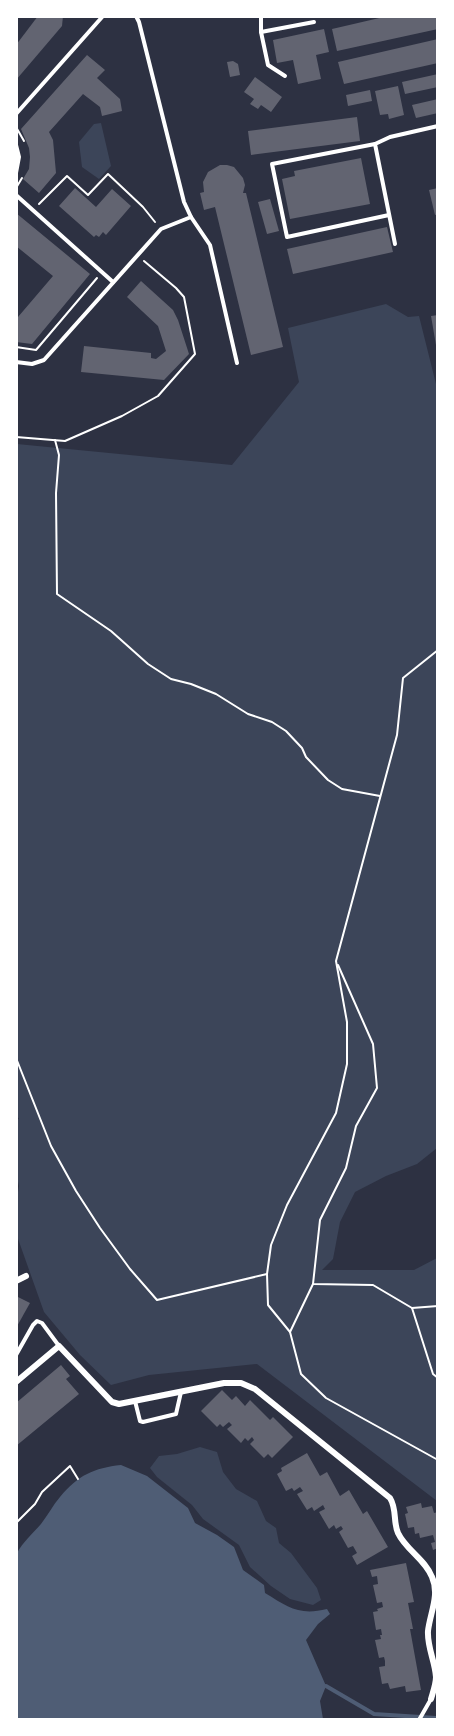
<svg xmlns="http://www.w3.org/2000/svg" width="454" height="1736" font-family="Rubik,sans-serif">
<rect width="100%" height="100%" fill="#2d3142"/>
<!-- green -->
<g fill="#3c4559">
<polygon points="101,123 111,166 99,179 82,167 79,142 94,124"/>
<polygon points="386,304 408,317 419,316 438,392 437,1148 417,1164 386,1176 355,1192 340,1222 333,1259 322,1270 414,1270 437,1258 437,1501 257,1364 149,1375 111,1385 80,1355 44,1312 17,1236 17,1198 19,1186 16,1173 16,1120 19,1119 16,1114 17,444 232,465 299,382 288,328"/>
<polygon points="200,1447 217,1452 223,1472 236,1489 257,1501 266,1521 276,1528 279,1543 291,1553 317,1588 321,1600 313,1605 290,1599 271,1586 250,1567 239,1545 203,1519 192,1505 157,1477 150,1468 159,1456 177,1454"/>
</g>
<!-- water -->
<path fill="#4f5d75" d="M121 1465 147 1476 188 1508 195 1523 217 1535 234 1547 243 1570 264 1585 265 1593C288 1607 299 1616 327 1609L330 1614 318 1624 306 1640 326 1686 320 1701 323 1719 17 1720V1553C23 1542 32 1534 41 1524 48 1515 53 1505 60 1497 78 1475 94 1468 121 1465Z"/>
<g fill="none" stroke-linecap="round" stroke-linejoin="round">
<!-- stream -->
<polyline stroke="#4f5d75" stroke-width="4" points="326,1686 374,1714 436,1718 437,1720"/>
</g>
<!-- building -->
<g fill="#626471">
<polygon points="38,16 63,16 62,26 16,80 16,45"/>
<polygon points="388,16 438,16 438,29 337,51 332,29"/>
<polygon points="324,29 329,52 316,55 321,79 298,84 293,60 277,63 273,40"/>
<polygon points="438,39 438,63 344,84 338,62"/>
<polygon points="87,55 105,70 97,78 120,99 122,111 102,116 100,107 83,94 49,132 53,140 56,173 39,193 23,179 29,169 30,157 29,148 21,129"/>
<polygon points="233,61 238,64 240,75 230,77 227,62"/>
<polygon points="438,74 438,87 405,94 402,82"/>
<polygon points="255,77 282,97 271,112 261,105 258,109 250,104 254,99 244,92"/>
<polygon points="398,86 404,115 389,119 388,114 380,115 375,91"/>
<polygon points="370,90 372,101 348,106 346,95"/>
<polygon points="438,99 438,113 416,118 412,105"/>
<polygon points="357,117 360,141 251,155 248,131"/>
<polygon points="361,158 370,204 290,219 282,179 295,176 294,171"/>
<polygon points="220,165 227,165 234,167 243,178 245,185 243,193 246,193 283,347 251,355 215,207 204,210 200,193 204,192 203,182 208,172"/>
<polygon points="75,188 96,207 112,189 131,206 106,235 103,232 99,237 96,235 94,237 59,206"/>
<polygon points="438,188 438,214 435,215 429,190"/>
<polygon points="270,199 279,231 267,234 258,202"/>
<polygon points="16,213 90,274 32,344 16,342 16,317 18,317 53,276 16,246"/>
<polygon points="387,227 393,252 293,274 287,249"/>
<polygon points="141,281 173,310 178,320 189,354 164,380 81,372 84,346 151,353 151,358 156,359 166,351 158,326 127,297"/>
<polygon points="438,315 438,345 436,345 431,316"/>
<polygon points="18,1297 30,1303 16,1328 16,1300"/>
<polygon points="61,1365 70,1376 66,1379 79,1394 16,1446 16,1403"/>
<polygon points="222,1390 232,1400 236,1396 245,1406 250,1400 270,1420 273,1417 293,1437 272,1458 268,1454 264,1458 250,1444 254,1440 252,1437 248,1441 245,1438 241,1443 227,1429 232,1425 229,1422 223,1427 220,1424 217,1427 201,1411"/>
<polygon points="307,1453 320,1476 327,1472 340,1496 349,1490 363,1514 367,1511 388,1547 357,1565 352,1556 357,1553 353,1546 348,1548 339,1532 343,1529 341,1526 336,1529 334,1525 329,1529 319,1512 325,1509 323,1505 314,1511 312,1507 307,1510 297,1494 303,1491 300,1487 294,1491 292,1488 286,1491 277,1474 282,1471 281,1468"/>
<polygon points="421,1503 422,1508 432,1506 434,1513 438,1512 438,1548 433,1550 431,1543 435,1542 433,1535 420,1538 419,1533 415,1534 414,1527 408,1528 405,1514 408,1513 406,1507"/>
<polygon points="406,1563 414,1602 408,1603 413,1629 410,1629 421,1690 406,1692 405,1686 390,1689 388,1683 382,1684 379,1667 385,1666 385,1661 384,1657 379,1658 375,1640 381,1639 380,1635 382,1635 381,1629 376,1630 373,1612 378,1611 377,1609 383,1607 382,1602 377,1603 373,1585 378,1584 377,1576 372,1577 370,1570"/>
</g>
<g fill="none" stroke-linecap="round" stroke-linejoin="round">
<!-- path -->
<g stroke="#fff" stroke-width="2">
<polyline points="16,127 24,141"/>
<polyline points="16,188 22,178"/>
<polyline points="39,204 67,176 88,195 108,174 143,207 155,222"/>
<polyline points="16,347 36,350 97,278"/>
<polyline points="16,437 65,441 122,416 158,396 195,354 184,297 176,288 144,261"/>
<polyline points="55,440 59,455 56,493 57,594 111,631 148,664 171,679 191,684 216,694 248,714 272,722 286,731 302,748 306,757 328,780 342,789 380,796"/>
<polyline points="438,650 403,678 397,735 336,961 347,1022 347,1064 336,1113 287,1205 271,1245 267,1274 268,1305 290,1332 301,1374 326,1398 438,1460"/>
<polyline points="338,965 373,1044 377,1088 356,1126 346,1168 320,1220 313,1284 373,1285 412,1308 433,1374 438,1378"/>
<polyline points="16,1058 51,1146 76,1191 100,1228 130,1269 157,1300 267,1274"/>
<polyline points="412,1308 438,1306"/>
<polyline points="290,1332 313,1284"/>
<polyline points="16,1523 35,1504 42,1492 70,1466 78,1479"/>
</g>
<!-- service -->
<g stroke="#fff" stroke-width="4">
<polyline points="261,16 261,32 268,65 285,76"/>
<polyline points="261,32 314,22"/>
<polyline points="16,114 103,16"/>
<polyline points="375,144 272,164 287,237 389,215"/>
<polyline points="16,145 19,157 16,173"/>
<polyline points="16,195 113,282"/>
<polyline points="191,217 210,245 237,363"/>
<polyline points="395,244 375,144 390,137 438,126"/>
<polyline points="16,362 32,364 44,360 161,229 191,217 184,202 139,22 136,16"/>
<polyline points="16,1355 33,1325 37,1321 42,1323 59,1346"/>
<polyline points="135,1401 140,1421 143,1422 176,1414 181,1392"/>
<polyline points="419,1720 431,1699"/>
</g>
<!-- minor -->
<g stroke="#fff" stroke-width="6">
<polyline points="16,1281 26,1276"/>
<path d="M16 1382 59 1346 112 1402 119 1404 224 1383H241L255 1389 390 1498C397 1509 393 1522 398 1533 406 1550 425 1559 432 1577 440 1595 430 1613 428 1631 427 1647 435 1661 436 1677 436 1684 433 1692 431 1699"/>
</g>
</g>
<!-- border -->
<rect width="454" height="1736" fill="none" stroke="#ffffff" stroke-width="36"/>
</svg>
